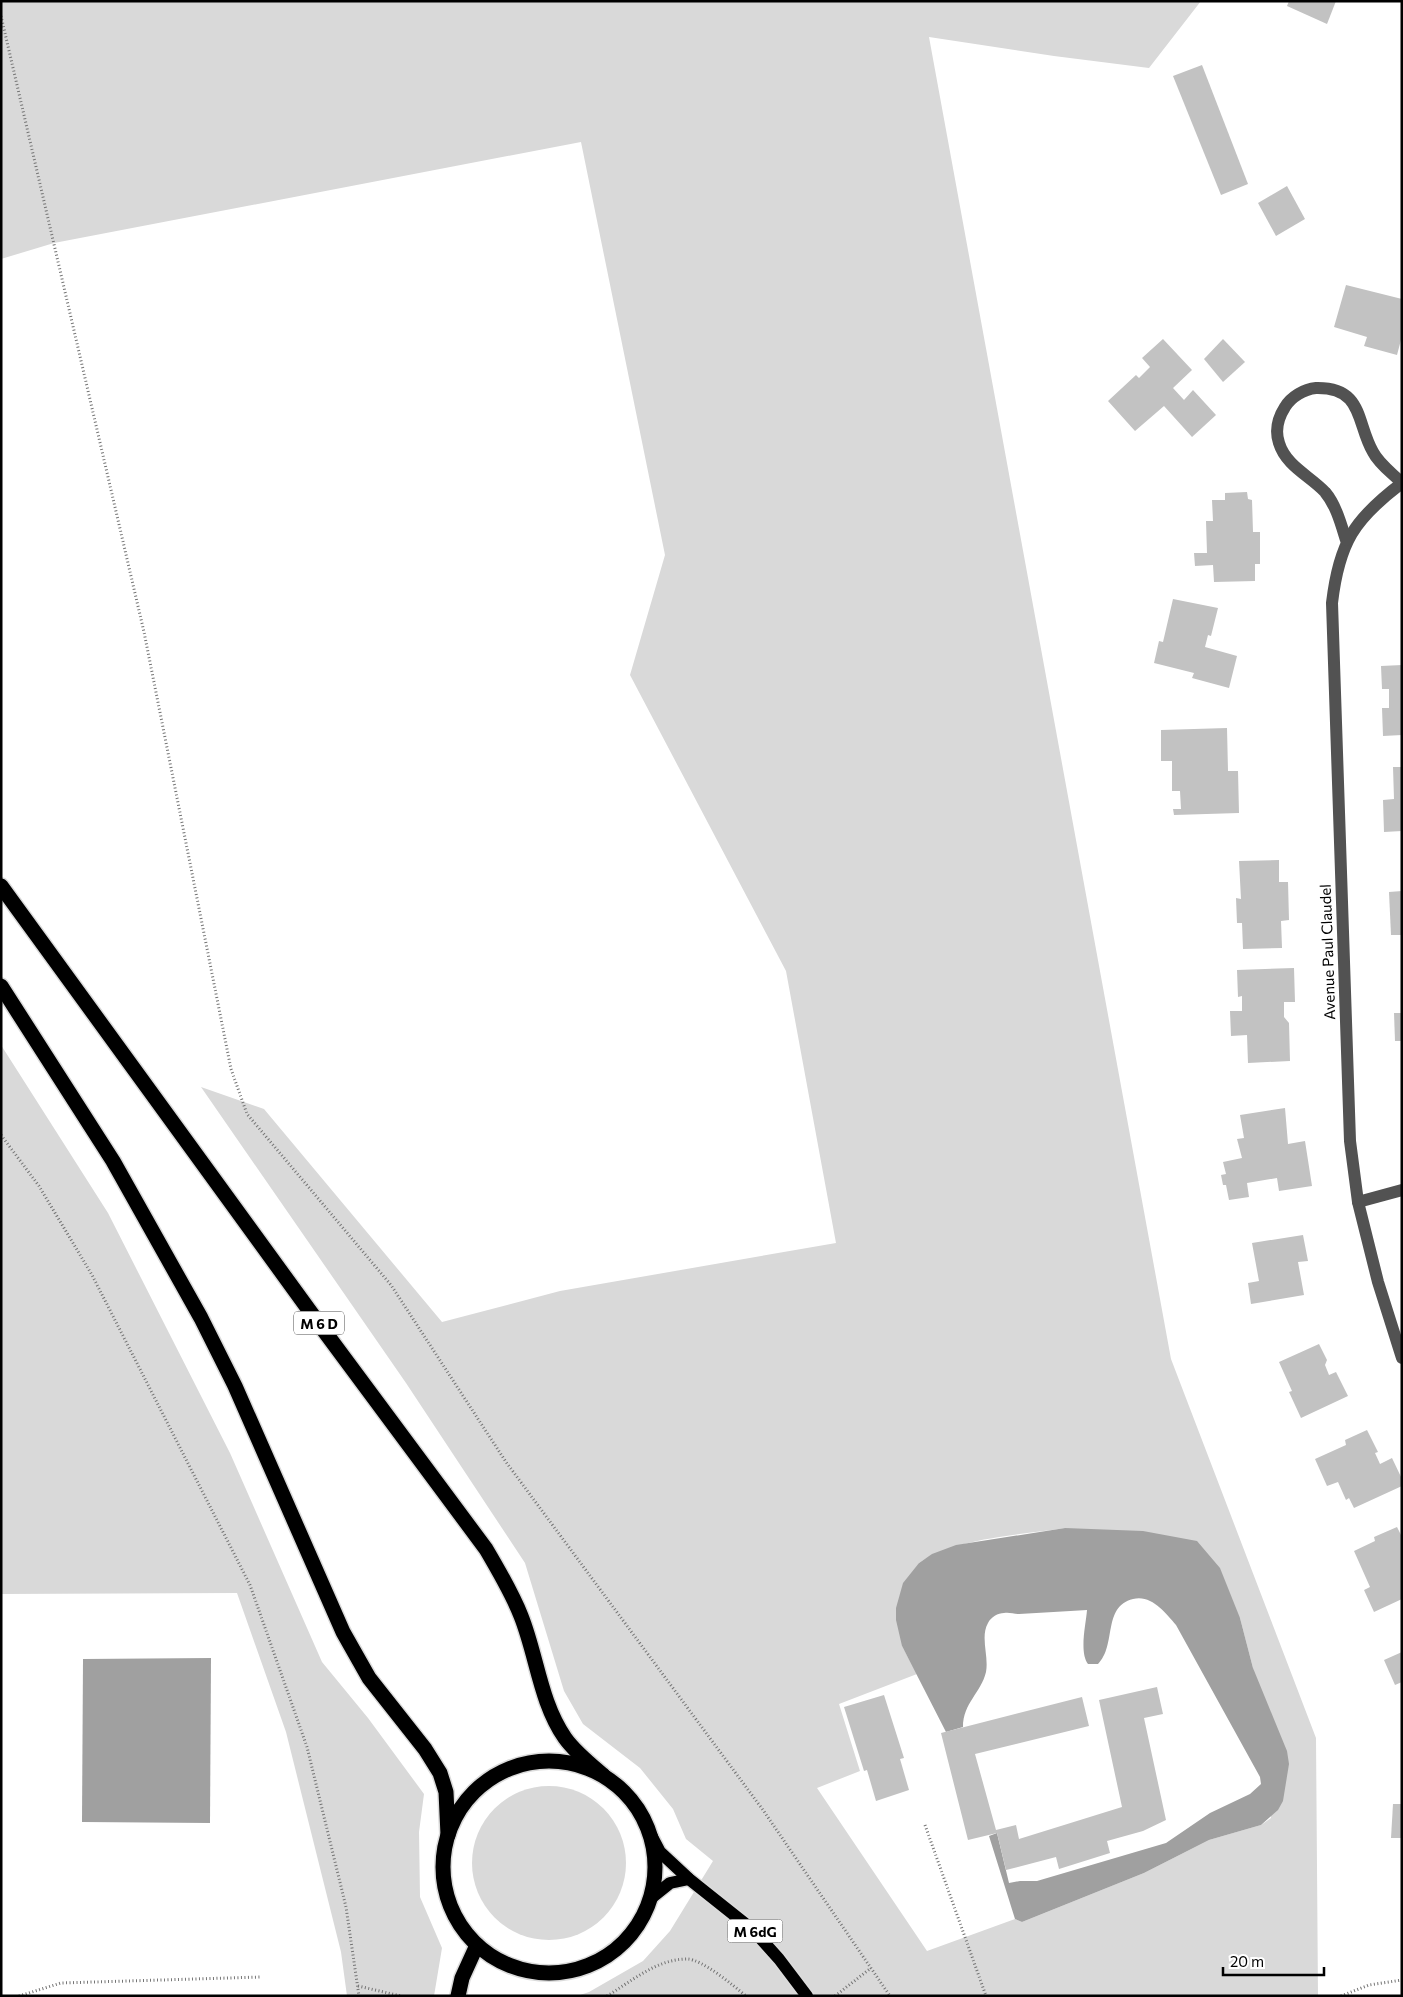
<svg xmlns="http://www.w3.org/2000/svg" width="1403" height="1997" font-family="Commissioner,sans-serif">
<rect width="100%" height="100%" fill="#fff"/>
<!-- green -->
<g fill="#d9d9d9" fill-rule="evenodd">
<path d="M1 1H1201L1149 68 1054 56 929 37 1171 1359 1316 1738 1318 1996H577L589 1992 643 1961 670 1931 713 1861 686 1839 673 1809 640 1768 583 1724 564 1691 525 1563 406 1383 201 1087 264 1109 442 1322 560 1291 836 1243 786 971 630 675 665 555 581 142 54 243 1 259ZM1065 1528 1240 1618 1253 1668 1271 1818 1261 1825 1209 1840 1144 1873 1022 1922 1015 1919 927 1951 817 1788 860 1771 839 1704 917 1674 902 1646 919 1563C955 1538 1021 1535 1065 1528Z"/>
<polygon points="1,1045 108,1213 230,1453 322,1662 368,1718 424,1794 419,1832 420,1897 442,1948 434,1996 347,1996 341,1952 286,1732 237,1593 1,1594"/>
<circle cx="549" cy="1863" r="77"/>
</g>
<!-- water -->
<g fill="#a0a0a0">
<path d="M1065 1528 1143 1531 1197 1541 1220 1568 1240 1618 1253 1668 1287 1751 1289 1764 1283 1801 1278 1810 1261 1825 1209 1840 1144 1873 1022 1922 1015 1919 989 1836 997 1833 1009 1883 1020 1881H1037L1166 1843 1210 1813 1250 1794 1261 1784 1260 1777 1176 1625C1166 1613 1151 1594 1133 1599 1102 1607 1117 1645 1098 1664H1088C1079 1652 1086 1624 1087 1610 1065 1611 1042 1613 1019 1614 1014 1614 1009 1612 1004 1613 998 1613 991 1617 988 1623 980 1637 989 1656 986 1672 981 1693 963 1703 963 1727L946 1732 902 1646 896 1620V1608L903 1583 919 1563 932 1554 956 1545Z"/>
<polygon points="211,1658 210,1823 82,1822 83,1659"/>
</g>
<!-- building -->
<g fill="#c2c2c2">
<polygon points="1289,1 1336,1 1327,24 1287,6"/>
<polygon points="1202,65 1248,184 1221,195 1173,76"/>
<polygon points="1287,186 1305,219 1276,236 1258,203"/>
<polygon points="1346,285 1402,299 1402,336 1397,355 1364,346 1367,337 1334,327"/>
<polygon points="1163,339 1192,370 1173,388 1184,400 1193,390 1216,415 1192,437 1164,406 1135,431 1108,401 1136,375 1139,378 1150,367 1142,358"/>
<polygon points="1223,339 1245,362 1223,382 1204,359"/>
<polygon points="1247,492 1248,499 1252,500 1253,532 1260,532 1260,564 1255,564 1255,581 1214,582 1213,565 1195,566 1194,553 1207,553 1206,521 1213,521 1212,500 1225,500 1225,493"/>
<polygon points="1173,599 1218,608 1211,636 1208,635 1205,647 1237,656 1229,688 1192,678 1194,673 1154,663 1159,641 1163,642"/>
<polygon points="1402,665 1402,735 1383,736 1382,708 1389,708 1389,689 1382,689 1381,666"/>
<polygon points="1227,728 1228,771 1238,771 1239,813 1174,815 1173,809 1181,809 1180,791 1172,791 1172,761 1161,761 1161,730"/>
<polygon points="1393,767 1402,767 1402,831 1384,832 1383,800 1394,799"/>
<polygon points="1279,860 1279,882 1288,882 1289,920 1281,921 1282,948 1243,949 1242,923 1237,923 1236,898 1241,899 1239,861"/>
<polygon points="1402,891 1402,935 1391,935 1389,892"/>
<polygon points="1294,968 1295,1002 1284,1002 1284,1017 1289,1023 1290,1061 1248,1063 1247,1035 1231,1036 1230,1011 1242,1011 1242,996 1238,997 1237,970"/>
<polygon points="1394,1013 1402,1013 1402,1041 1395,1041"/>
<polygon points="1285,1108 1288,1144 1305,1141 1312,1186 1279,1191 1277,1178 1247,1183 1249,1197 1229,1200 1226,1185 1223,1185 1221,1175 1226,1174 1223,1162 1242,1158 1237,1139 1244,1138 1240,1115"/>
<polygon points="1303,1235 1308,1261 1298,1262 1304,1295 1251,1304 1248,1283 1259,1281 1252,1243"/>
<polygon points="1319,1344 1327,1360 1325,1365 1329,1375 1336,1372 1348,1396 1301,1418 1289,1392 1292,1391 1279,1362"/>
<polygon points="1367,1430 1378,1452 1375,1453 1380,1464 1392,1458 1402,1479 1402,1486 1354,1508 1349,1498 1346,1500 1338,1482 1327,1486 1315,1459 1346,1445 1345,1440"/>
<polygon points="1397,1527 1402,1537 1402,1599 1374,1612 1364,1590 1370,1587 1354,1551 1375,1541 1374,1537"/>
<polygon points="1402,1652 1402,1682 1395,1685 1384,1660"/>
<polygon points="1157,1687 1163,1714 1144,1718 1166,1820 1143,1831 1107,1841 1110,1853 1059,1869 1056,1857 1006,1870 997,1833 968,1840 941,1733 1082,1697 1089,1726 975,1754 996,1830 1016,1825 1019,1839 1122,1807 1099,1700"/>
<polygon points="884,1695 904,1758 900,1759 909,1790 876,1801 867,1770 864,1771 844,1707"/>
<polygon points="1393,1804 1402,1804 1402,1838 1391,1838"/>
</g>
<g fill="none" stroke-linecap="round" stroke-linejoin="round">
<defs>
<g id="major">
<polyline points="648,1829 660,1852 689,1879 753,1930 779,1959 807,1996"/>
<polyline points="650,1899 670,1883 689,1879"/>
</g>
<g id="highway">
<path d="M1 886 325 1332 486 1549C499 1571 512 1593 521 1616 537 1656 540 1702 565 1738 575 1752 590 1764 603 1775"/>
<polyline points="1,986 113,1161 201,1318 235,1386 343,1632 369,1678 425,1749 440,1773 446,1792 448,1835"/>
<circle cx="549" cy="1867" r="106"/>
<polyline points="458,1996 462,1978 477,1945"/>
</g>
</defs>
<!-- major casing -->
<use href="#major" stroke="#dbdbdb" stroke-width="15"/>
<!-- highway casing -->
<use href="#highway" stroke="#dbdbdb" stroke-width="18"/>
<!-- path -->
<g stroke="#747474" stroke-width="3" stroke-dasharray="1 2.5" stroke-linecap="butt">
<polyline points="1,16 144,632 231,1069 247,1114 391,1285 506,1462 763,1810 890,1996"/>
<polyline points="1,1135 39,1186 92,1275 250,1585 307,1747 346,1907 359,1996"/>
<polyline points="925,1825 986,1996"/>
<polyline points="358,1986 401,1996"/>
<polyline points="19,1996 61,1983 261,1977"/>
<path d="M607 1996C632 1981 657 1959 687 1959 702 1959 734 1986 746 1996"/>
<polyline points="835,1996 871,1968"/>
<polyline points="1341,1996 1369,1985 1402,1980"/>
</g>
<!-- minor -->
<g stroke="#525252" stroke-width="12">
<path d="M1402 483C1354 519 1339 543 1332 603L1350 1141 1358 1202 1378 1282 1402 1358"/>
<path d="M1346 540C1341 524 1336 505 1325 492 1310 476 1286 466 1279 443 1275 431 1278 418 1285 407 1291 397 1304 389 1316 388 1364 387 1356 423 1373 452 1379 464 1392 473 1402 483"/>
<polyline points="1358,1202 1402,1190"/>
</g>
<!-- major -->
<use href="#major" stroke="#000" stroke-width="12"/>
<!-- highway -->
<use href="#highway" stroke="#000" stroke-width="15"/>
</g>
<g text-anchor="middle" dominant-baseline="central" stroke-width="4" stroke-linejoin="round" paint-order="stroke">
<!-- shield labels -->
<g fill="#fff" stroke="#4c4c4c" stroke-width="1">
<rect x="294" y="1311.5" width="50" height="23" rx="4"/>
<rect x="727.5" y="1919.5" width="55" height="23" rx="4"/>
</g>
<g font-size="14" font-weight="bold" fill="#000">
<text x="319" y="1323">M 6 D</text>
<text x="755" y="1931">M 6dG</text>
</g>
<!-- street labels -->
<g font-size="15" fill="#000" stroke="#fff">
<text transform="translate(1327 952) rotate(-92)">Avenue Paul Claudel</text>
</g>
</g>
<!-- border -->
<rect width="1403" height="1997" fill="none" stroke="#000000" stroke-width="5"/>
<!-- scale -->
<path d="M1223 1967v8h101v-8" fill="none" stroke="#000000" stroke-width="2.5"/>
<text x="1230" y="1967" font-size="15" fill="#000000" stroke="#ffffff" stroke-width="4" paint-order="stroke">20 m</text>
</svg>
